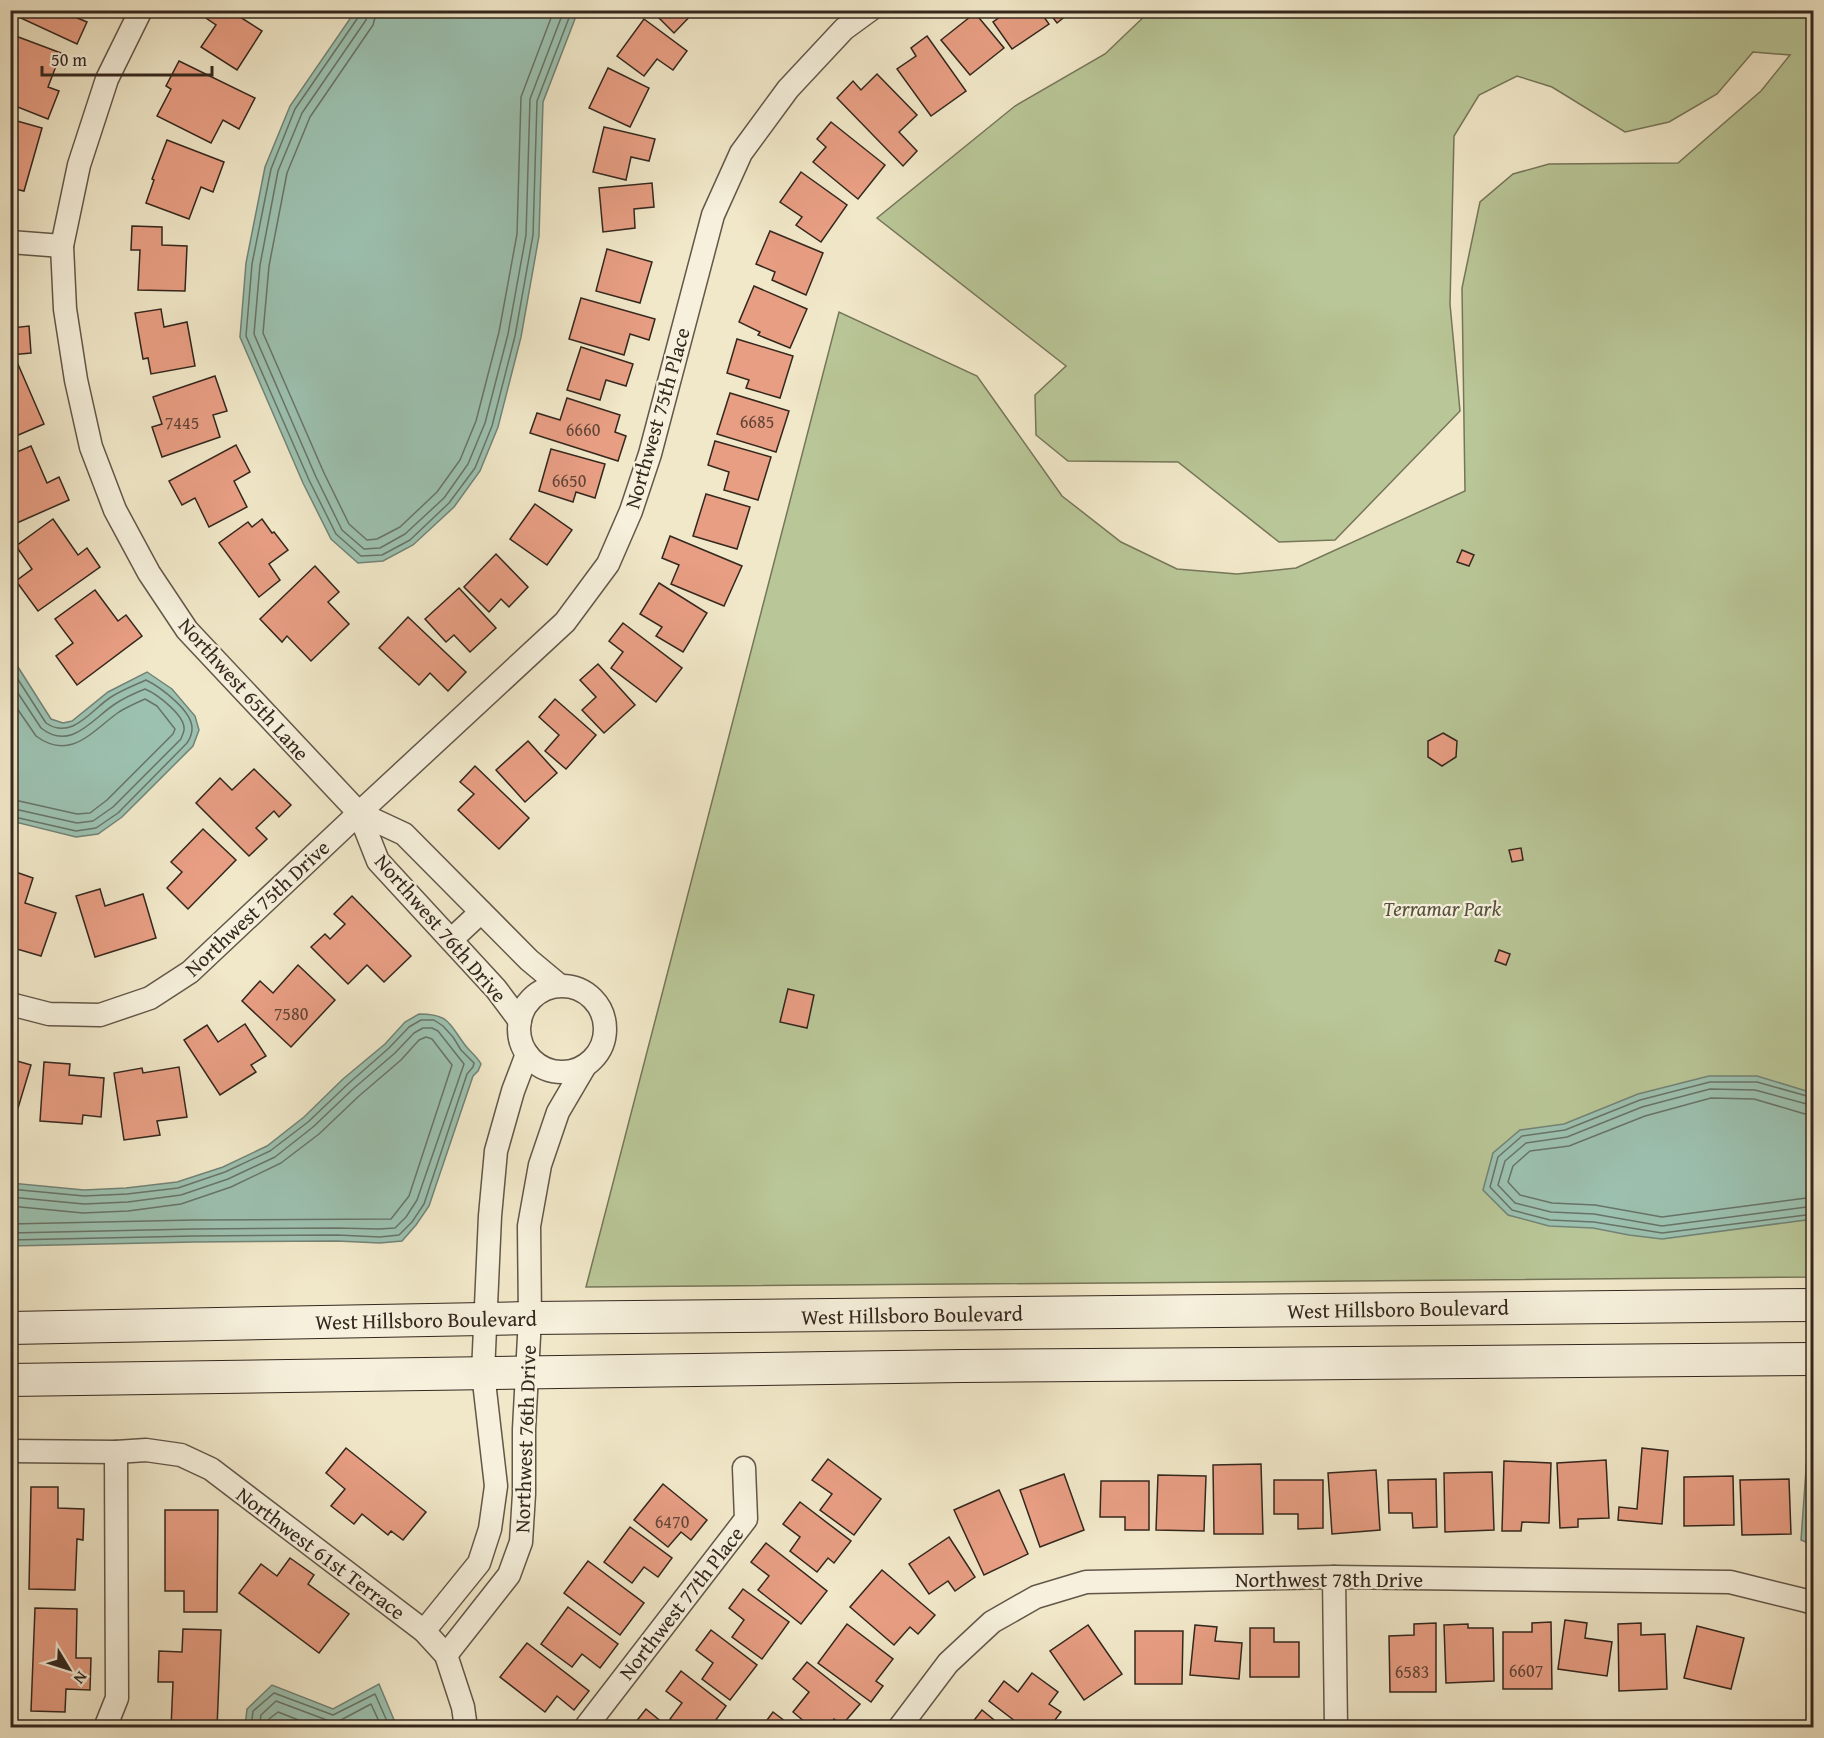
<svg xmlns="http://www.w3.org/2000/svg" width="1824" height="1738" font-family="'Gentium Book Plus',serif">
<rect width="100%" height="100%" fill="#f1e8c9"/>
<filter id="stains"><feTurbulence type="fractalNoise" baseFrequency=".00333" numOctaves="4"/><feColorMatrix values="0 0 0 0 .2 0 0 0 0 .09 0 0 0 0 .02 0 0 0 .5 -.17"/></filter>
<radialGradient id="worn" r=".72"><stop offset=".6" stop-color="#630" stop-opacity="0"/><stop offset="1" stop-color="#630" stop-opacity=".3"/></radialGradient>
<!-- green -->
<path fill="#b9c697" stroke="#76765a" stroke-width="1.5" d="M1150 11H1813V1277C1404 1280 995 1285 586 1287L839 312 977 376 1062 496 1121 542 1177 569 1237 574 1296 568 1465 491 1462 288 1480 202 1513 174 1549 164 1678 163 1761 91 1790 55 1753 52 1717 94 1669 122 1625 132 1552 87 1517 76 1479 95 1454 136 1450 304 1460 411 1335 540 1279 542 1178 462 1068 461 1036 435 1035 395 1066 366 877 218 1015 106 1105 54Z"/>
<!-- water -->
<g fill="#9cc1b0" stroke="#728376" stroke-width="1.5">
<polygon points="356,10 578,11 543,102 539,236 521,337 498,427 480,471 454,507 413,545 383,561 358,563 331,539 303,483 240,337 246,263 265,167 290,106"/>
<polygon points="11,656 51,719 63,723 72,721 108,692 147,672 172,689 195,716 199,730 193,746 122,817 98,834 76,837 11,821"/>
<path d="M419 1014C450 1014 449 1024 465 1045 470 1052 477 1056 481 1064L478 1071 473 1076 429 1206 416 1225 402 1241 380 1243 337 1241 194 1242 11 1246V1183L84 1190 126 1188 177 1182 223 1167 267 1146 304 1117 343 1079 385 1044 405 1022Z"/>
<polygon points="1709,1076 1757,1076 1813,1093 1813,1219 1662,1239 1629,1235 1593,1228 1549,1226 1508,1215 1483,1190 1493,1153 1520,1130 1564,1124 1638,1094"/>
<polygon points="1807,1456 1813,1456 1813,1545 1801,1540"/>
<polygon points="379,1684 397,1727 245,1727 247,1709 272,1685 333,1709"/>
</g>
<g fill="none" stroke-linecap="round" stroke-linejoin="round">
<!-- shore -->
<g stroke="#687467" stroke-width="1.5">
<polyline points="360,10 359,16 295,109 271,169 252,264 246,336 309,480 336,534 361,556 382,555 410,540 449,503 475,468 492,426 515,336 533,235 537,101 572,10"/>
<polyline points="368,10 366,20 302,113 278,171 260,265 254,334 316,477 342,530 364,549 380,548 405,534 444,498 468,464 485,423 508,334 526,235 530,99 564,10"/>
<polyline points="377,10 373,25 310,117 287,173 269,266 263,333 324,473 349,524 367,540 377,539 400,527 437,492 460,460 476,421 499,332 517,234 521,97 554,10"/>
<path d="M10 667 46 723C72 741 92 709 111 697 122 690 135 685 146 680 160 687 193 711 192 729 192 734 189 740 187 743L118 813 96 828 76 831 10 816"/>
<path d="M10 681 41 728C71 752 93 718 115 704 124 698 135 693 145 689 157 694 186 716 184 730 184 732 181 738 181 739L113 807 93 821 77 823 10 808"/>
<path d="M10 698 36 736C71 762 93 730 119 712 127 707 136 703 145 699L157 706 175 729 173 734 107 800 90 813 77 814 10 799"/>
<polyline points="1814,1098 1757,1082 1710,1082 1640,1100 1565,1130 1522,1136 1498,1157 1490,1187 1512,1210 1550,1220 1594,1222 1662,1233 1814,1214"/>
<polyline points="1814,1106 1755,1090 1710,1089 1642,1107 1567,1137 1526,1143 1505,1161 1498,1185 1515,1203 1551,1212 1594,1214 1662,1226 1814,1206"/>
<polyline points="1814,1115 1805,1114 1754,1099 1711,1098 1645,1116 1569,1146 1530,1151 1513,1166 1508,1182 1520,1195 1552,1203 1595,1205 1662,1217 1814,1197"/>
<polyline points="10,1189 84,1196 127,1194 178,1188 225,1172 270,1151 308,1122 348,1084 389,1048 409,1027 421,1020 434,1020 443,1026 453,1037 461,1050 474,1063 473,1067 467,1074 424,1204 412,1222 399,1235 380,1237 337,1235 194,1236 10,1240"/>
<polyline points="10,1197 84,1204 128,1202 181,1195 228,1179 275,1157 313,1127 353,1089 395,1053 414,1033 423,1028 432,1028 438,1031 464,1064 417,1200 406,1217 395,1228 379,1229 337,1228 194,1229 10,1233"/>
<polyline points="10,1206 83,1213 128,1211 181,1204 231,1187 281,1163 319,1134 359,1096 401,1060 419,1040 426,1037 432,1039 452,1065 409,1196 391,1219 194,1220 10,1224"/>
<polyline points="1814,1462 1807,1534 1814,1538"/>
<polyline points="251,1728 253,1711 274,1693 333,1715 375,1694 390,1728"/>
<polyline points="259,1728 261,1715 276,1701 332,1722 339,1721 371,1704 382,1728"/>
<polyline points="268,1728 269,1719 278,1712 319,1728"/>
</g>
</g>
<!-- building -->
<g fill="#e89e83" stroke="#34271e" stroke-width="1.5">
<polygon points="10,10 78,10 75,17 87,22 77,44 10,13"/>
<polygon points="211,10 244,10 240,17 262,31 237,70 201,47 216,25 206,18"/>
<polygon points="651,10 696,10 674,33"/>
<polygon points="1010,10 1039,10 1049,24 1012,49 993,22"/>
<polygon points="1047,10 1073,10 1057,23"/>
<polygon points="975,13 1004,48 970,75 941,40"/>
<polygon points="644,19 687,51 673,70 657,59 644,76 617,56"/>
<polygon points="13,35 61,53 48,87 59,91 48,119 10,104 10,41"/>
<polygon points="927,36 966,91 931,116 897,69 916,56 911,48"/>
<polygon points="179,61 255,98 239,129 223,120 211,143 157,116 171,89 166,86"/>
<polygon points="608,68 649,88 630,127 589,108"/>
<polygon points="877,74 917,115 899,132 917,151 903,166 837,98 853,81 861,90"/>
<polygon points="10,119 42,128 24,191 10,188"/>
<polygon points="831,122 885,165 858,199 813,162 826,147 817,139"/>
<polygon points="604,127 655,139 649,161 631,157 626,180 593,172"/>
<polygon points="167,140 224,162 213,192 201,187 189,219 146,203 154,180 152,179"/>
<polygon points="801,172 847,205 821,242 796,225 802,217 780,202"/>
<polygon points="652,183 654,207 634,209 635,228 603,232 599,188"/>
<polygon points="132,226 162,227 162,245 187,246 185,291 138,290 140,250 131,250"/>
<polygon points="770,231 823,253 806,295 772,280 775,272 756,264"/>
<polygon points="607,249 652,262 640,303 596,291"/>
<polygon points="754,286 807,309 790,348 758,335 760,332 739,322"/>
<polygon points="581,298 655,319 649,340 630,334 624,355 569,339"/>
<polygon points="10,308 12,328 29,326 31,353 10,355"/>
<polygon points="161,309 164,327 187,322 195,366 151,374 148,358 143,359 135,313"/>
<polygon points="737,339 793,356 780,398 746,388 749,380 727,373"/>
<polygon points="581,347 633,364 626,386 606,380 600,400 567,390"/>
<polygon points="17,362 44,424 16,436 10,424 10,365"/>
<polygon points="215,376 227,411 213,415 220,437 162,457 152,427 162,424 153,397"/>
<polygon points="730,393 789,411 776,452 717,434"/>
<polygon points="567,398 620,415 615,432 626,436 618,461 530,433 537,413 560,420"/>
<polygon points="715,441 771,457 758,500 724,490 729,472 708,465"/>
<polygon points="236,445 250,472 234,481 247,507 209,527 195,498 182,505 169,481"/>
<polygon points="31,446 47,483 59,477 69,500 10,526 10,455"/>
<polygon points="551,449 605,464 595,498 576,492 573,502 539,491"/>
<polygon points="706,494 750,507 737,549 693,536"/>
<polygon points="535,504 572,530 547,565 510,539"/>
<polygon points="53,519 78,555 87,548 100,567 38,611 16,581 32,569 16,546"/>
<polygon points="262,519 272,533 274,532 288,550 269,564 280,580 259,597 219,543 248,522 252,527"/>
<polygon points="670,536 742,566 724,606 671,584 679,565 662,558"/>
<polygon points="1462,550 1474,555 1469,566 1457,562"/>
<polygon points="496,554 528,587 509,607 501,599 489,612 464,587"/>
<polygon points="315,566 339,592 328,602 349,624 311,661 287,636 282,642 260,619"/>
<polygon points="659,583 707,613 683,652 656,636 662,627 640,614"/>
<polygon points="459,588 496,628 470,652 454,635 446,642 425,619"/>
<polygon points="95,590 118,621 126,615 142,636 77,685 56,656 73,643 55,619"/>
<polygon points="408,617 466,672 448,691 430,673 419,685 379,648"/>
<polygon points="623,623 682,668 656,702 611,668 623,652 609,641"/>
<polygon points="598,664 635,705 604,733 582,710 596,697 580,680"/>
<polygon points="555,699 596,735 566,769 545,751 559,735 539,717"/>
<polygon points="1443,733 1457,741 1456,757 1442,766 1428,757 1428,741"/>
<polygon points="528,741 557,773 525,802 496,770"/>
<polygon points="475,766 529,818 499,849 458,810 474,794 460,782"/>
<polygon points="254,769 291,805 279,817 274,811 256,828 267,839 249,856 196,803 220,778 232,790"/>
<polygon points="203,829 236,860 188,909 167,888 182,872 171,862"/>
<polygon points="1521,848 1523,860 1512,862 1509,850"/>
<polygon points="10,870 33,878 25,903 56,913 41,956 10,947"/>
<polygon points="100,889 105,906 143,894 156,938 95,957 76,896"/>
<polygon points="352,896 411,956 384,982 367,965 348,984 311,947 325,934 330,939 345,924 334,914"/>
<polygon points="1499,950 1510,954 1506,965 1495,961"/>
<polygon points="298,965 335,1000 291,1047 242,1001 260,981 273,993"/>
<polygon points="788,989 814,995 807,1028 780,1022"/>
<polygon points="245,1024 266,1056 251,1065 256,1072 220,1095 184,1040 207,1025 218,1042"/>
<polygon points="10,1059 31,1065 18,1108 10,1105"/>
<polygon points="44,1062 70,1064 69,1075 104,1078 101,1117 83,1115 82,1124 40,1121"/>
<polygon points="179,1067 187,1117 157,1121 160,1135 124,1140 114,1073 142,1068 143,1073"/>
<polygon points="346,1448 426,1512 403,1540 391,1531 388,1535 362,1514 354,1524 331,1506 345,1489 326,1473"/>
<polygon points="1642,1448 1668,1451 1662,1524 1618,1520 1619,1507 1637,1509"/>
<polygon points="828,1459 881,1499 854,1535 820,1510 832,1494 812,1480"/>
<polygon points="1606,1460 1609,1518 1578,1519 1578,1527 1560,1528 1557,1463"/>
<polygon points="1504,1461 1551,1463 1549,1523 1522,1522 1521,1531 1502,1531"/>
<polygon points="1261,1464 1263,1534 1214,1534 1213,1465"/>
<polygon points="1376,1470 1380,1530 1332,1534 1328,1473"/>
<polygon points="1492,1472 1494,1530 1445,1532 1444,1473"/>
<polygon points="1064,1474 1084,1530 1040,1547 1020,1490"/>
<polygon points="1158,1475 1206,1476 1204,1531 1156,1530"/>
<polygon points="1733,1476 1734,1525 1684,1526 1684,1477"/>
<polygon points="1436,1479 1437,1527 1413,1528 1412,1513 1389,1513 1388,1480"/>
<polygon points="1789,1479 1791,1534 1742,1535 1740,1480"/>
<polygon points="1274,1480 1323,1480 1323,1528 1298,1529 1298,1514 1274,1514"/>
<polygon points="1101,1481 1149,1481 1149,1530 1125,1530 1125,1517 1100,1517"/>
<polygon points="663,1484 707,1520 691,1540 681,1532 668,1547 634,1520"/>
<polygon points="31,1487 58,1487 58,1508 84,1509 83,1540 77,1539 75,1590 29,1589"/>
<polygon points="999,1490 1028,1554 984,1575 954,1510"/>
<polygon points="800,1502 851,1541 834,1563 828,1558 817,1572 790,1551 800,1537 783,1524"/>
<polygon points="165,1510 218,1510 217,1612 184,1612 184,1591 165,1591"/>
<polygon points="630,1527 672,1558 658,1577 644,1567 632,1583 604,1562"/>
<polygon points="949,1537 975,1577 955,1591 948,1581 929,1594 909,1564"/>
<polygon points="766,1543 827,1591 801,1624 758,1590 769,1576 751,1562"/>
<polygon points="290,1558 314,1575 308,1584 349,1614 319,1653 239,1593 261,1564 277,1576"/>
<polygon points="588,1561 644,1603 620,1635 564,1593"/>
<polygon points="882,1570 935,1615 918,1634 910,1627 894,1645 850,1607"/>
<polygon points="743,1589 789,1622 762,1659 732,1637 744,1620 729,1608"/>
<polygon points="568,1607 618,1644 600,1668 582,1654 572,1667 541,1644"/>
<polygon points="35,1608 77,1609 76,1658 91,1658 90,1690 66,1689 65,1712 31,1711"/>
<polygon points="1565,1620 1587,1623 1585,1638 1612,1642 1607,1676 1558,1669"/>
<polygon points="1551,1622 1552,1689 1503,1689 1503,1632 1532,1632 1532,1623"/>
<polygon points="1436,1623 1436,1692 1390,1692 1389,1636 1414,1635 1414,1624"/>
<polygon points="1641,1623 1641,1635 1665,1634 1667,1689 1619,1691 1618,1624"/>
<polygon points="847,1624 893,1659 876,1681 883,1686 871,1702 818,1663"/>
<polygon points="1468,1624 1468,1628 1493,1628 1494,1681 1446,1683 1444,1625"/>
<polygon points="1088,1625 1122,1674 1084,1700 1050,1651"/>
<polygon points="1195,1625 1217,1627 1215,1641 1242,1643 1239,1679 1190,1675"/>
<polygon points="1697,1626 1744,1638 1731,1689 1684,1678"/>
<polygon points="1250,1628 1274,1628 1274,1642 1299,1642 1299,1677 1250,1677"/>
<polygon points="183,1629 221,1630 217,1728 171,1728 173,1682 158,1682 159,1651 182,1652"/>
<polygon points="711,1630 757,1665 730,1700 702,1679 713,1663 696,1650"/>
<polygon points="1135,1631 1183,1631 1182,1684 1135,1684"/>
<polygon points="527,1643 589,1691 574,1710 557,1696 545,1712 500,1677"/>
<polygon points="807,1662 860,1704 842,1725 834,1719 828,1728 812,1728 793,1712 809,1692 793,1679"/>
<polygon points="681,1671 726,1706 710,1728 681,1728 670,1719 682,1703 666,1691"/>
<polygon points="1032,1673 1058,1692 1049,1704 1061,1712 1049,1728 1039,1728 1033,1723 1029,1728 1024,1728 989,1701 1004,1681 1018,1692"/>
<polygon points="646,1709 669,1728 631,1728"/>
<polygon points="982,1710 1004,1728 968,1728"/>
<polygon points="773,1712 794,1728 761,1728"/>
<polygon points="1399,1721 1461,1723 1461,1728 1399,1728"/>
</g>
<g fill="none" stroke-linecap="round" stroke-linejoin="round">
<defs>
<g id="street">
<polyline points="141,10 107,79 79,165 62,246 65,309 76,380 91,447 115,510 149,573 187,630 359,813 378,861 496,989 520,1021"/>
<polyline points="10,242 62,246"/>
<polyline points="359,813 404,834 529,960 559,985"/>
<polyline points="451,940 481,912"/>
<circle cx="562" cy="1029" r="43"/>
<polyline points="10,1004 49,1014 100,1015 150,998 190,972 359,813 565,622 608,564 631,511 650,454 713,215 741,153 788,89 844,29 870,10"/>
<polyline points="10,1451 116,1452 146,1450 181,1455 211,1469 424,1631 446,1655 463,1707 466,1728"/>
<polyline points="1334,1577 1336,1728"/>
<polyline points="424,1631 479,1563 490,1529 496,1486 483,1373 490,1216 496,1151 513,1091 527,1054"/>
<polyline points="446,1655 509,1575 521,1542 524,1494 524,1429 530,1318 529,1226 540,1165 558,1112 585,1066"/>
<polyline points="105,1728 117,1698 116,1452"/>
<polyline points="585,1728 746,1519 744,1468"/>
<polyline points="899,1728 948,1663 992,1622 1036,1597 1086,1582 1334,1577 1730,1582 1807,1601 1814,1604"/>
</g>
<g id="secondary">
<polyline points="10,1328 530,1318 1814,1305"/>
<path d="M10 1380C328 1378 645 1370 962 1366 1246 1362 1530 1364 1814 1359"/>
</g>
</defs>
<!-- street casing -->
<use href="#street" stroke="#635749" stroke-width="25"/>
<!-- secondary casing -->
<use href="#secondary" stroke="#34271e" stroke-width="34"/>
<!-- street -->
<use href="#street" stroke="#f6f0dc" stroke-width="22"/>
<!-- secondary -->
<use href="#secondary" stroke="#f6f0dc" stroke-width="32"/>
</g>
<g text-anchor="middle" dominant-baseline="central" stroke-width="4.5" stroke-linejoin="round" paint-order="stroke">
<!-- number labels -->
<g font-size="18" fill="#614537">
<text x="757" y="421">6685</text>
<text x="182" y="422">7445</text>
<text x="583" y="429">6660</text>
<text x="569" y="480">6650</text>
<text x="291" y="1013">7580</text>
<text x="672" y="1521">6470</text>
<text x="1526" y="1670">6607</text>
<text x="1412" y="1671">6583</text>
</g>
<!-- street labels -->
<g font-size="21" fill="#34271e" stroke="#f6f0dc">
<text transform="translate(657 418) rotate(-74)">Northwest 75th Place</text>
<text transform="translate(244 689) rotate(48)">Northwest 65th Lane</text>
<text transform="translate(257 908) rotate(-43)">Northwest 75th Drive</text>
<text transform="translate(441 928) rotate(49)">Northwest 76th Drive</text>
<text transform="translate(1398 1309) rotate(-1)">West Hillsboro Boulevard</text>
<text transform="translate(912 1315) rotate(-1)">West Hillsboro Boulevard</text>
<text transform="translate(426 1320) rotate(-1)">West Hillsboro Boulevard</text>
<text transform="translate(525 1439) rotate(-88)">Northwest 76th Drive</text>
<text transform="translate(321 1553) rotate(37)">Northwest 61st Terrace</text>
<text x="1329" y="1579">Northwest 78th Drive</text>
<text transform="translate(681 1603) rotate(-52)">Northwest 77th Place</text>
</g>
<!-- park labels -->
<g font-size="21" font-style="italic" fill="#554f3c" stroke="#f6f0dc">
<text x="1442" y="908">Terramar Park</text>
</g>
</g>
<!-- margin -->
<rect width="1824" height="1738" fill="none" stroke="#f1e8c9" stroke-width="36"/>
<rect x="12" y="12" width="1800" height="1714" fill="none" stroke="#34271e" stroke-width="3"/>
<rect x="18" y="18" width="1788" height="1702" fill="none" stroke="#34271e" stroke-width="1.5"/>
<!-- north arrow -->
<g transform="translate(69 1669) rotate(128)" stroke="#f6f0dc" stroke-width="4.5" paint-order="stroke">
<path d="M0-4.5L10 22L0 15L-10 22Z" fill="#34271e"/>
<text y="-9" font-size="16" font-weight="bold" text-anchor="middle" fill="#34271e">N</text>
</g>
<!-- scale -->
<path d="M42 66v9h170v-9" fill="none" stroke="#34271e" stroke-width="3"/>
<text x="51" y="66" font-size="18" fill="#34271e" stroke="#f6f0dc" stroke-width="4.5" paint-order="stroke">50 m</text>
<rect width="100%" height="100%" filter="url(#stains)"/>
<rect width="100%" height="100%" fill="url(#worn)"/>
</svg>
